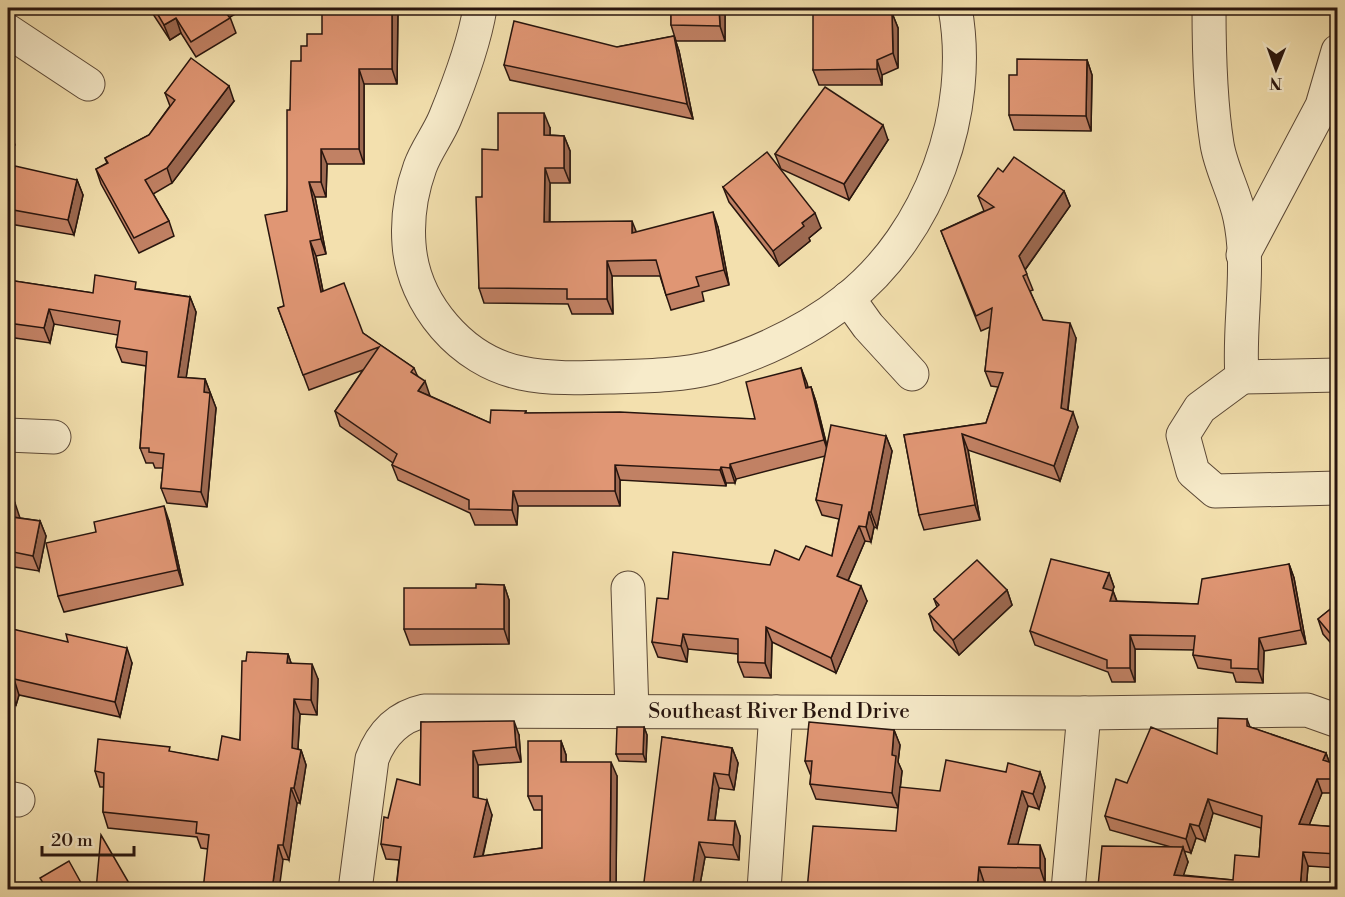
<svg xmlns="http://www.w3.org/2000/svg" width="1345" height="897" font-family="'Libre Bodoni',serif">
<rect width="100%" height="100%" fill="#f3e0ae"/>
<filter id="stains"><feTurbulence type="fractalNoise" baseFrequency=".00333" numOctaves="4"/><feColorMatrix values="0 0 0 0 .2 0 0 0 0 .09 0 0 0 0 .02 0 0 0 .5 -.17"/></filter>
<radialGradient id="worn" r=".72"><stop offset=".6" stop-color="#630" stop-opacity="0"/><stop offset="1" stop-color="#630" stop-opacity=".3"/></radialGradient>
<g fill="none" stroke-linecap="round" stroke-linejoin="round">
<defs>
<g id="minor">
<path d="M480 8C474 45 459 84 445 118 438 135 426 150 420 167 411 192 407 218 409 244 413 304 462 361 521 373 550 379 580 378 609 377 643 376 681 376 714 367 762 352 807 331 846 300 931 233 974 111 955 8"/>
<path d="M1209 8C1209 52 1210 100 1217 144 1221 169 1235 193 1240 218 1251 270 1238 324 1242 377L1200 408 1183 435 1193 472 1215 491 1338 488"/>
<polyline points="8,31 88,84"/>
<polyline points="1243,255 1322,106 1338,51"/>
<polyline points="848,298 868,326 912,374"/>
<polyline points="1242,377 1338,375"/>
<polyline points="8,435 54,437"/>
<polyline points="628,588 632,712"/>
<polyline points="8,798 18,800"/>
<path d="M355 890 372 759C381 735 397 717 424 711L1084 713 1307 710 1338 721"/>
<polyline points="764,890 776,712"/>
<polyline points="1068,890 1084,713"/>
</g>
</defs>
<!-- minor casing -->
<use href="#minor" stroke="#5b4836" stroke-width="35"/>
<!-- minor -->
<use href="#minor" stroke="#f7ebca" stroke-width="33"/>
</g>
<!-- wall -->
<g fill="#c18164" stroke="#28150e" stroke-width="1.5" fill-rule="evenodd">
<polygon points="149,8 246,8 230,17 236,33 196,57 181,33 170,40"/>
<polygon points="398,8 397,84 364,84 364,164 327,164 326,197 315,197 326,254 316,256 323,291 363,333 414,368 417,375 430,396 490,423 526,411 526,413 755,419 801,368 808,388 811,387 816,402 827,446 886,436 892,451 877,528 874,527 871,542 865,541 848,581 867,601 836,673 772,642 771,678 744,677 738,662 738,654 688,649 687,662 658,657 652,642 668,599 770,565 832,556 839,519 822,515 816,500 825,456 736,479 735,483 726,483 726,486 620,480 620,506 518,506 517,525 475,525 470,513 398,480 392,465 393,463 340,426 335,411 363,370 309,390 278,308 284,306 290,110 301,61 307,46 322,34"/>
<polygon points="671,8 739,8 739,14 725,14 725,41 676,41 671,25"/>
<polygon points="892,13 898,28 898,68 882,75 882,85 819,85 813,70 830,14"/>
<polygon points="674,36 679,51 693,119 510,80 504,65 617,47"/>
<polygon points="1087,60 1092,75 1091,131 1014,130 1009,115"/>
<polygon points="165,93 234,101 172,183 153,194 169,221 174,236 139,253 101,184 96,169 107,163 105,158 149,135 170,106"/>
<polygon points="550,128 550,135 564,136 570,151 570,183 550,183 550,222 636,232 718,227 729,285 702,292 704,301 671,310 666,295 660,276 612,276 613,314 572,314 568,304 484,303 479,288 482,197 498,150"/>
<polygon points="888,140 849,200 781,169 775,154"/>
<polygon points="1003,172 1064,191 1070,206 1025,270 1033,290 1030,291 1043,320 1076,338 1068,410 1078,427 1060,481 968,450 980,520 924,530 919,515 904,435 986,423 998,387 991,386 985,371 990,327 981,331 941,231 984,211 978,196"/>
<polygon points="77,180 83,195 74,235 10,224 8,216 8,198"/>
<polygon points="723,187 821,228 809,238 810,241 779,266 729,202"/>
<polygon points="8,280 93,293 139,289 190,297 196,312 186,378 205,379 216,408 207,507 167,503 161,488 163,468 155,468 153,463 146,463 140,448 146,366 122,362 116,347 118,335 54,324 50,343 8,337"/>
<polygon points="8,501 20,518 40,521 46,536 39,571 8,566"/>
<polygon points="169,521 183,585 64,612 58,596"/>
<polygon points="1289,564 1294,578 1306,644 1264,651 1263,683 1236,682 1233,673 1198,668 1193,655 1194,650 1135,649 1135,682 1112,682 1108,672 1035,645 1030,631 1109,573 1114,587 1112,591 1113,591 1117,601 1198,604"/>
<polygon points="504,585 509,600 509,644 410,645 404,629 476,588"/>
<polygon points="1007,590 1012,605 959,655 934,630 929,614 937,607 934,599"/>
<polygon points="1338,603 1338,651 1323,634 1318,619"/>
<polygon points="8,628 132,663 120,717 19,695 16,705 8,703"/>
<polygon points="288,654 291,663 318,679 317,715 300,714 298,749 301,750 306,765 300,803 297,803 289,860 201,848 197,837 108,828 103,812 104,787 100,787 95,771 172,752 218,760 240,740 246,661"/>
<path d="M1247 719 1250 727 1326 753 1329 762 1338 765V793H1322L1309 825 1338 827V868L1308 866 1306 890H1099L1098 886 1171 847 1110 830 1105 816 1127 783 1217 754ZM1213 813 1261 828 1259 857 1233 880 1183 875 1188 862 1184 851 1191 853 1196 838 1205 841Z"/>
<polygon points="421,722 519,735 521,762 478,765 478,798 492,815 483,856 542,848 542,810 534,810 528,796 561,741 566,755 566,762 617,776 616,890 396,890 399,860 386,859 381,844 420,785"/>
<polygon points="644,727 647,735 646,762 619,761 616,754"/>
<polygon points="894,730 900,745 898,762 902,771 898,808 816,799 810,784 811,776 805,761"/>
<polygon points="662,737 732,748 738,763 734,790 719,788 715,820 740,836 739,860 705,857 699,890"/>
<polygon points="1006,772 1040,772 1045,787 1039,809 1028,806 1017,844 1045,859 1045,883 984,882 896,831 940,791"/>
</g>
<!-- shaded-wall -->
<g fill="#9d6951" stroke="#28150e" stroke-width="1.5">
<polygon points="392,8 398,8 397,84 392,69"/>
<polygon points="719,8 722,8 725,14 725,41 720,26"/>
<polygon points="875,8 880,8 880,28 875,13"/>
<polygon points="892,13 898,28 898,68 893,53"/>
<polygon points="176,18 181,33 170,40 164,25"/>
<polygon points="674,36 679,51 693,119 687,104"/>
<polygon points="877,60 882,75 882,85 877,69"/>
<polygon points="1087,60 1092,75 1091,131 1086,116"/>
<polygon points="359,69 364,84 364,164 359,149"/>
<polygon points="229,86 234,101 172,183 167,168"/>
<polygon points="544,113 550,128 550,150 544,135"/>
<polygon points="883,125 888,140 849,200 844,184"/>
<polygon points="9,130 15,145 8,155 8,132"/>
<polygon points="564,136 570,151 570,183 564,168"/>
<polygon points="321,149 327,164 326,197 321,182"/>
<polygon points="545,168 550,183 549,237 544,222"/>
<polygon points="77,180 83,195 74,235 68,220"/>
<polygon points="309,182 315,197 326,254 321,239"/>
<polygon points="1064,191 1070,206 1024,271 1019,256"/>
<polygon points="713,212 718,227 729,285 724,270"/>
<polygon points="815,213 821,228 809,238 810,241 779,266 773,251 802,223"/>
<polygon points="632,221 638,236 632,233"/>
<polygon points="310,241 316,256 326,307 321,292"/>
<polygon points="607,261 612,276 613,314 607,299"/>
<polygon points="190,297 196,312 184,392 178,377"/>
<polygon points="49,309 54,324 50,343 44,328"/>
<polygon points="1070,323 1076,338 1066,423 1061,408"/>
<polygon points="801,368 807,383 812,403 806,388"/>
<polygon points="205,379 216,408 207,507 201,492 204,392"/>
<polygon points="425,381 430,396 418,391"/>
<polygon points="811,387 816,402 829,455 824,440"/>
<polygon points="1073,412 1078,427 1060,481 1054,466"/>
<polygon points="962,434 968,450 980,520 975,505"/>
<polygon points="886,436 892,451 877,528 871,512"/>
<polygon points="730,464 736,479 735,483 730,468"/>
<polygon points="615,465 620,480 620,506 615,491"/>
<polygon points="721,467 726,483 726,486 720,470"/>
<polygon points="513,491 518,506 517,525 512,510"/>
<polygon points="15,503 20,518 12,517"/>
<polygon points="164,506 169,521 183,585 178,570"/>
<polygon points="869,512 874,527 871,542 866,527"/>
<polygon points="40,521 46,536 39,571 33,556"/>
<polygon points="859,526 865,541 843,592 837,576"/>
<polygon points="1289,564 1294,578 1306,644 1301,630"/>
<polygon points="1109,573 1114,587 1108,602 1103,588"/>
<polygon points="504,585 509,600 509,644 504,629"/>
<polygon points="861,586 867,601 836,673 831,658"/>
<polygon points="1007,590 1012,605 959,655 953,640"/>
<polygon points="1113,591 1118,605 1110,601"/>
<polygon points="766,627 772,642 771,678 765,663"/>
<polygon points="683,634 688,649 687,662 681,646"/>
<polygon points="1130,635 1135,649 1135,682 1130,668"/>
<polygon points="1259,638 1264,651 1263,683 1258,669"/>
<polygon points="127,648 132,663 120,717 115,702"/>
<polygon points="288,654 293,669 287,663"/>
<polygon points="312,664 318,679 317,715 311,700"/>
<polygon points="14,679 19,695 16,705 11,690"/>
<polygon points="294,699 300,714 297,763 292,748"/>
<polygon points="514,721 519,735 521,762 516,747"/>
<polygon points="644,727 647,735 646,762 643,754"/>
<polygon points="894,730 900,745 898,762 902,771 898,808 892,793 892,755"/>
<polygon points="561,741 566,755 566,776 561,762"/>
<polygon points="732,748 738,763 734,790 729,775"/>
<polygon points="301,750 306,765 300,803 294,788"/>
<polygon points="473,751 478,765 478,811 473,797"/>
<polygon points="1326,753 1331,767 1323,760"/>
<polygon points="611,762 617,776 616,890 610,890"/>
<polygon points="1040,772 1045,787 1039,809 1033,794"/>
<polygon points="714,773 719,788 713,834 708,820"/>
<polygon points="1317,779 1322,793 1304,838 1299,824"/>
<polygon points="291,788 297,803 289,860 283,845"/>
<polygon points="1022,791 1028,806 1014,859 1008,844"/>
<polygon points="1208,799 1213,813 1205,841 1199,826"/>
<polygon points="487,800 492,815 479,871 474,857"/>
<polygon points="735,821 740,836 739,860 733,845"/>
<polygon points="1190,824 1196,838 1191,853 1186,839"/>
<polygon points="699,842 705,857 699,890 692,890"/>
<polygon points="278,845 283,860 279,890 272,890"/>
<polygon points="1040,845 1045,859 1045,883 1040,868"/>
<polygon points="1183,847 1188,862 1179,889 1174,875"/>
<polygon points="1303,852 1308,866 1306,890 1300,890"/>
<polygon points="979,867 984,882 984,890 977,890"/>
</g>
<!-- building -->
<g fill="#e09674" stroke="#28150e" stroke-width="1.5">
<polygon points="154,8 222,8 230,18 191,42 176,18 164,25"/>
<polygon points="322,8 392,8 392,69 359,69 359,149 321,149 321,182 309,182 321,239 310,241 321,292 344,283 363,333 414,368 411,372 425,381 418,391 490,423 491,410 526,411 525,413 620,412 755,419 746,382 801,368 806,388 811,387 824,440 730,464 730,468 721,467 720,470 615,465 615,491 513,491 512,510 469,509 469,500 392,465 397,454 335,411 379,347 303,375 278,308 284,306 265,215 287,211 287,110 290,110 291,61 301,61 301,46 307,46 307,34 322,34"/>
<polygon points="671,8 719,8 720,26 671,25"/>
<polygon points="830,8 875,8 875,13 892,13 893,53 877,60 877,69 813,70 813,14 830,14"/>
<polygon points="514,21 617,47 674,36 687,104 504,65"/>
<polygon points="191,58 229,86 167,168 145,180 169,221 134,238 96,169 108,163 105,158 149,135 175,100 165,93"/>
<polygon points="1017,59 1087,60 1086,116 1009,115 1009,75 1017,75"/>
<polygon points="825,87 883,125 844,184 775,154"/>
<polygon points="498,113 544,113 544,135 564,136 564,168 545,168 544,222 632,221 632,233 713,212 724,270 696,277 699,286 666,295 656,260 607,261 607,299 567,299 567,289 479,288 476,197 482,197 482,149 498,150"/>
<polygon points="767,152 815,213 802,223 804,226 773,251 723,187"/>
<polygon points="1014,157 1064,191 1019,256 1027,274 1023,276 1043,320 1070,323 1061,408 1073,412 1054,466 962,434 975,505 919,515 904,435 986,423 1003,373 985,371 992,308 976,316 941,231 994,207 978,196 998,168 1003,172"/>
<polygon points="15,166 77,180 68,220 8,209 8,198"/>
<polygon points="95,275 136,282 135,289 190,297 178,377 205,379 204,392 210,393 201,492 161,488 164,454 149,452 149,448 140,448 147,352 116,347 120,321 49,309 44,328 8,323 8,280 93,293"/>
<polygon points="831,425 886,436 871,512 869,512 866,527 859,526 837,576 861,586 831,658 766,627 765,663 738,662 738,639 683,634 681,646 652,642 657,598 668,599 673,552 770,565 775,550 799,560 806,546 832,556 842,505 816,500"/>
<polygon points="8,501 15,503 12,517 40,521 33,556 8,551"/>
<polygon points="164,506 178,570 58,596 46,543 96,532 94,522"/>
<polygon points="1051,559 1109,573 1103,588 1113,591 1110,601 1198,604 1202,579 1289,564 1301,630 1259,638 1258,669 1231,668 1231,660 1193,655 1195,636 1130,635 1130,668 1107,668 1107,660 1030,631"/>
<polygon points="977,560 1007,590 953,640 929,614 939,605 934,599"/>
<polygon points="476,584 504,585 504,629 404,629 404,588 476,588"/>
<polygon points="1338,603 1338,643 1318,619"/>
<polygon points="8,628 68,642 66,634 127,648 115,702 14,679 11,690 8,689"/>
<polygon points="247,652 288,654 287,663 312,664 311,700 294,699 292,748 301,750 294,788 291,788 283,845 278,845 272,890 203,890 209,835 196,833 197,822 103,812 104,773 95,771 98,739 170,747 169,751 218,760 222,736 240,740 242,661 246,661"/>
<polygon points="1218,718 1247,719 1247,726 1326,753 1323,760 1338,765 1338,779 1317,779 1299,824 1338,827 1338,854 1303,852 1300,890 1120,890 1120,888 1098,886 1102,846 1183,847 1174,875 1233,880 1235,855 1259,857 1262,816 1208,799 1199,826 1190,824 1186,839 1105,816 1116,779 1127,783 1151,727 1217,754"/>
<polygon points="514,721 516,747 473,751 473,797 487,800 474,857 542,848 542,796 528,796 528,741 561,741 561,762 611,762 610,890 396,890 401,847 381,844 384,817 388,818 397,779 420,785 421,722"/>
<polygon points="809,722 894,730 892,755 896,756 892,793 810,784 812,761 805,761"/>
<polygon points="617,727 644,727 643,754 616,754"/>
<polygon points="662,737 732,748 729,775 714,773 708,820 735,821 733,845 699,842 692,890 643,890"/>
<polygon points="946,760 1006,772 1008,763 1040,772 1033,794 1022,791 1008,844 1040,845 1040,868 979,867 977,890 807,890 813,826 896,831 900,787 940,791"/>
<polygon points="101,835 133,890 96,890"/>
<polygon points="69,861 85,890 47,890 40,878"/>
<rect x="8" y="885" width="21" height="5"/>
</g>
<g text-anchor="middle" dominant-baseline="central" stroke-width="5" stroke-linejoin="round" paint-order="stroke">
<!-- street labels -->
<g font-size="21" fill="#28150e" stroke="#f7ebca">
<text x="779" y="712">Southeast River Bend Drive</text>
</g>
</g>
<!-- margin -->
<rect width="1345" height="897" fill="none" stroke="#f3e0ae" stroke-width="30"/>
<rect x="9" y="9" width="1327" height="879" fill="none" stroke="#28150e" stroke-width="3"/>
<rect x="15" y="15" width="1315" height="867" fill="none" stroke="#28150e" stroke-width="1.5"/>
<!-- north arrow -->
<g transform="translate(1276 69) rotate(181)" stroke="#f7ebca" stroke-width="4.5" paint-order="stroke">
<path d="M0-4.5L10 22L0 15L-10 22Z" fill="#28150e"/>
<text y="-9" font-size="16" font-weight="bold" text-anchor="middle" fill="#28150e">N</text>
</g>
<!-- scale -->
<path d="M42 846v9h92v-9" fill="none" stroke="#28150e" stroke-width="3"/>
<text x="51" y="846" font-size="18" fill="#28150e" stroke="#f7ebca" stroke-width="4.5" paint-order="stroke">20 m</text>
<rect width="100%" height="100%" filter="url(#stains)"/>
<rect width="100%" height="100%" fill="url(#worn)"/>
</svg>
